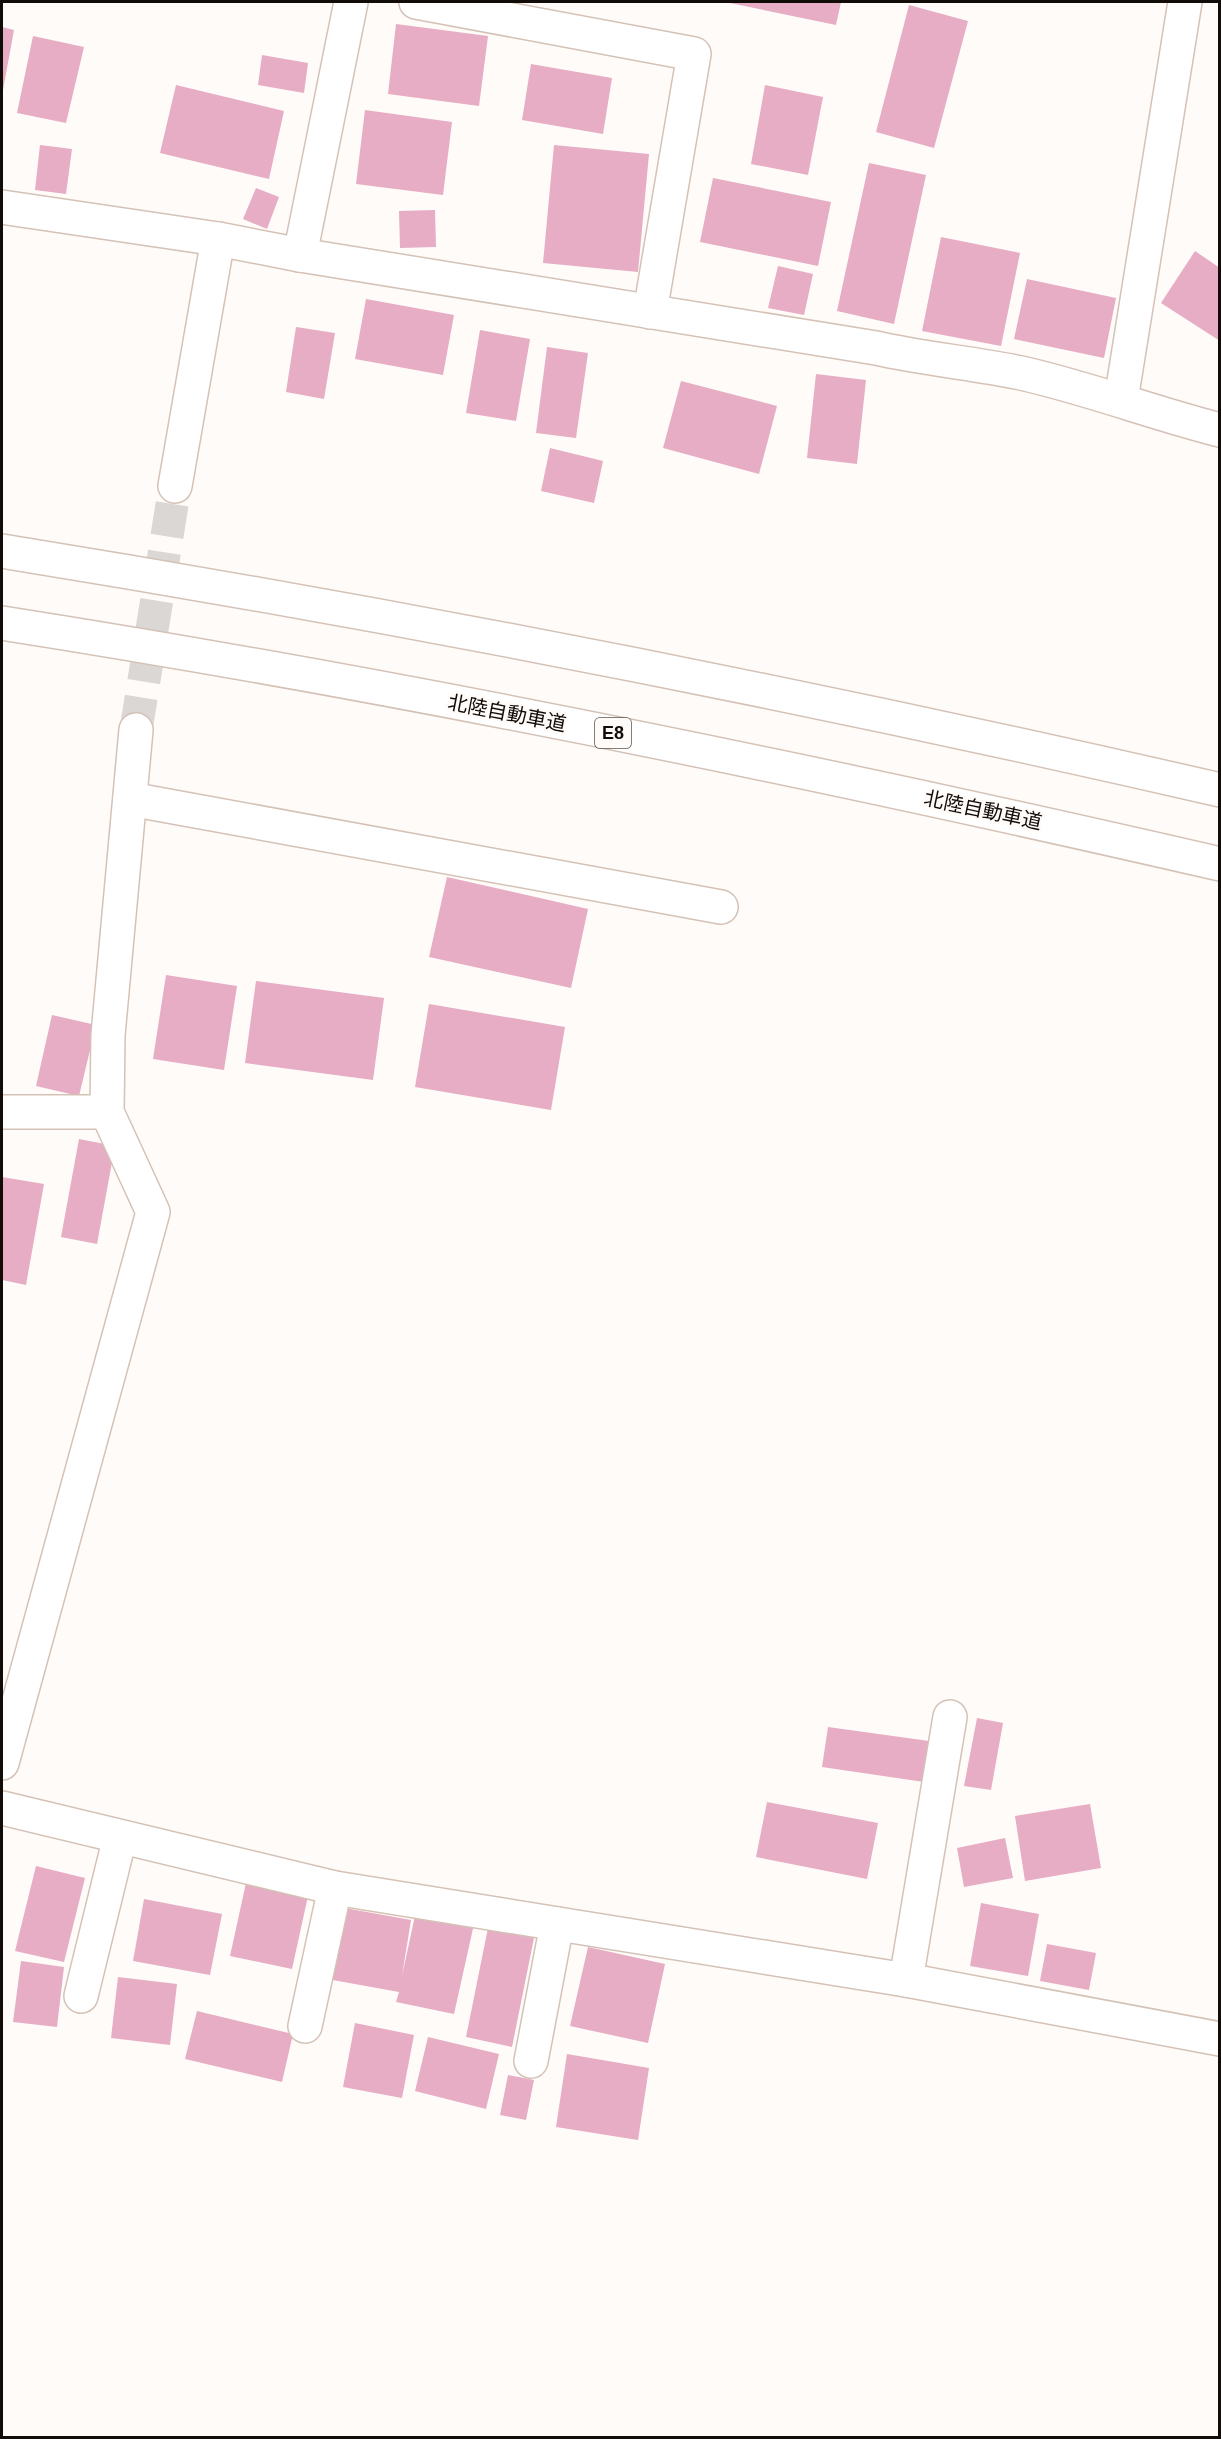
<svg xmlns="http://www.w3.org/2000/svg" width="1221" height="2439" font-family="Arial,'Noto Sans JP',sans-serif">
<rect width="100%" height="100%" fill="#fffbf8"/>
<!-- building -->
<g fill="#e6adc4">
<polygon points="725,2 841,2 836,25"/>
<polygon points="909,5 968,21 934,148 876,132"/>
<polygon points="396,24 488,36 479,106 388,94"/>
<polygon points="2,27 14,30 3,90 2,90"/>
<polygon points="33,36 84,47 66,123 17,113"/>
<polygon points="262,55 308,63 304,93 258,85"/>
<polygon points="531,64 612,78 603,134 522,120"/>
<polygon points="176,85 284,111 269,179 160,153"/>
<polygon points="765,85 823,97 808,175 751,164"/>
<polygon points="365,110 452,122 443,195 356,184"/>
<polygon points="40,145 72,149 66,194 35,190"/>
<polygon points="554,145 649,154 638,272 543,263"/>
<polygon points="869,163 926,175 894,324 837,311"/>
<polygon points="713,178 831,202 818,266 700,242"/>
<polygon points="256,188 279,197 267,229 243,219"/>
<polygon points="435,210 436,247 400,248 399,211"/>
<polygon points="941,237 1020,253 1001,346 922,331"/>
<polygon points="1195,251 1220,268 1220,341 1161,303"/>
<polygon points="778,266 813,274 804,315 768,308"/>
<polygon points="1027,279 1116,298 1104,358 1014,339"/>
<polygon points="366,299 454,315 443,375 355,359"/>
<polygon points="296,327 335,333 324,399 286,392"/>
<polygon points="480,330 530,339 516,421 466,413"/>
<polygon points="547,347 588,353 576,438 536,433"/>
<polygon points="816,374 866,380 857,464 807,458"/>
<polygon points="681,381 777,406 759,474 663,448"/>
<polygon points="550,448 603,461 594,503 541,491"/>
<polygon points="447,877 588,909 571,988 429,957"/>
<polygon points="166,975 237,986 224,1070 153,1059"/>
<polygon points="256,981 384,998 373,1080 245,1063"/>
<polygon points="429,1004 565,1027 551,1110 415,1087"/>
<polygon points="52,1015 96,1025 79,1096 36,1086"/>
<polygon points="79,1139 115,1146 97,1244 61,1237"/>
<polygon points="2,1177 44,1184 26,1285 2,1280"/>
<polygon points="977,1718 1003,1723 991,1790 964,1786"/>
<polygon points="828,1727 929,1741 924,1782 822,1767"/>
<polygon points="767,1802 878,1823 867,1879 756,1857"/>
<polygon points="1090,1804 1101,1868 1025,1881 1015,1816"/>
<polygon points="1005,1838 1013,1878 964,1887 957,1848"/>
<polygon points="36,1866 85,1878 64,1962 15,1951"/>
<polygon points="246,1883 308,1896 292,1969 230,1956"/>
<polygon points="144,1899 222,1914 210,1975 133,1961"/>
<polygon points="981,1903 1039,1914 1028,1976 970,1966"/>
<polygon points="339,1907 411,1920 402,1976 416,1911 474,1924 454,2014 396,2002 399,1992 327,1979"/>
<polygon points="488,1928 534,1938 512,2047 466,2037"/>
<polygon points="1047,1944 1096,1953 1089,1990 1040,1981"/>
<polygon points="588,1947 665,1964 648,2043 570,2026"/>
<polygon points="21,1961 64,1967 57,2027 13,2022"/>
<polygon points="118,1977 177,1984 170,2045 111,2038"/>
<polygon points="197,2011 293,2034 282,2082 185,2059"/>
<polygon points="355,2023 414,2035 402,2098 343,2087"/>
<polygon points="428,2037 499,2054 486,2109 415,2091"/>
<polygon points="567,2054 649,2068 638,2140 556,2127"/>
<polygon points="508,2075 534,2080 526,2120 500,2115"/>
</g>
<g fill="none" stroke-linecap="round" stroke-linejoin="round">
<!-- minor-tunnel -->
<polyline stroke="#dbd7d4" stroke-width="33" stroke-dasharray="33 16" stroke-linecap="butt" points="136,730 175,486"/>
<defs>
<g id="minor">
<polyline points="416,2 694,54 650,312"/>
<path d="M2 207 218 239 300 255 876 348C924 359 973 363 1021 373 1088 388 1153 413 1220 430"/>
<polyline points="300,255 351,2"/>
<polyline points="1121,400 1185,2"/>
<polyline points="175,486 218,239"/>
<polyline points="130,799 721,907"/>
<polyline points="2,1112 107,1112"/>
<polyline points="2,1763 153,1212 107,1112 108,1035 136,730"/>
<polyline points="2,1808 335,1888 906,1980 1220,2039"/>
<polyline points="906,1980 950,1717"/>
<polyline points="81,1996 120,1837"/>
<polyline points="305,2026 335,1888"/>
<polyline points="531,2061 557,1924"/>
</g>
<g id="motorway">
<path d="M2 551C410 617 816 697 1220 790"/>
<path d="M2 623C410 687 816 771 1220 864"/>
</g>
</defs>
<!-- minor casing -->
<use href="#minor" stroke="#d4c2b7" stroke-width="36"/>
<!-- motorway casing -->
<use href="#motorway" stroke="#d4c2b7" stroke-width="36"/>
<!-- minor -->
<use href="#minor" stroke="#fff" stroke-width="33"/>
<!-- motorway -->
<use href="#motorway" stroke="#fff" stroke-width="33"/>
</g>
<g text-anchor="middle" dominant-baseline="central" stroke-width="5" stroke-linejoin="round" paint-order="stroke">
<!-- shield labels -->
<rect fill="#fffbf8" stroke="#595451" stroke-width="1.5" x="595" y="718" width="36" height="30" rx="4.5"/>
<g font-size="18" font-weight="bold" fill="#120c09">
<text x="613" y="733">E8</text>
</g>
<!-- street labels -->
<g font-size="20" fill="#120c09" stroke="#fffbf8">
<text transform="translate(507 713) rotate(11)">北陸自動車道</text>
<text transform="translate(983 810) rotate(12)">北陸自動車道</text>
</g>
</g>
<!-- border -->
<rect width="1221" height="2439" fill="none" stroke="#120c09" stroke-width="6"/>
</svg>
